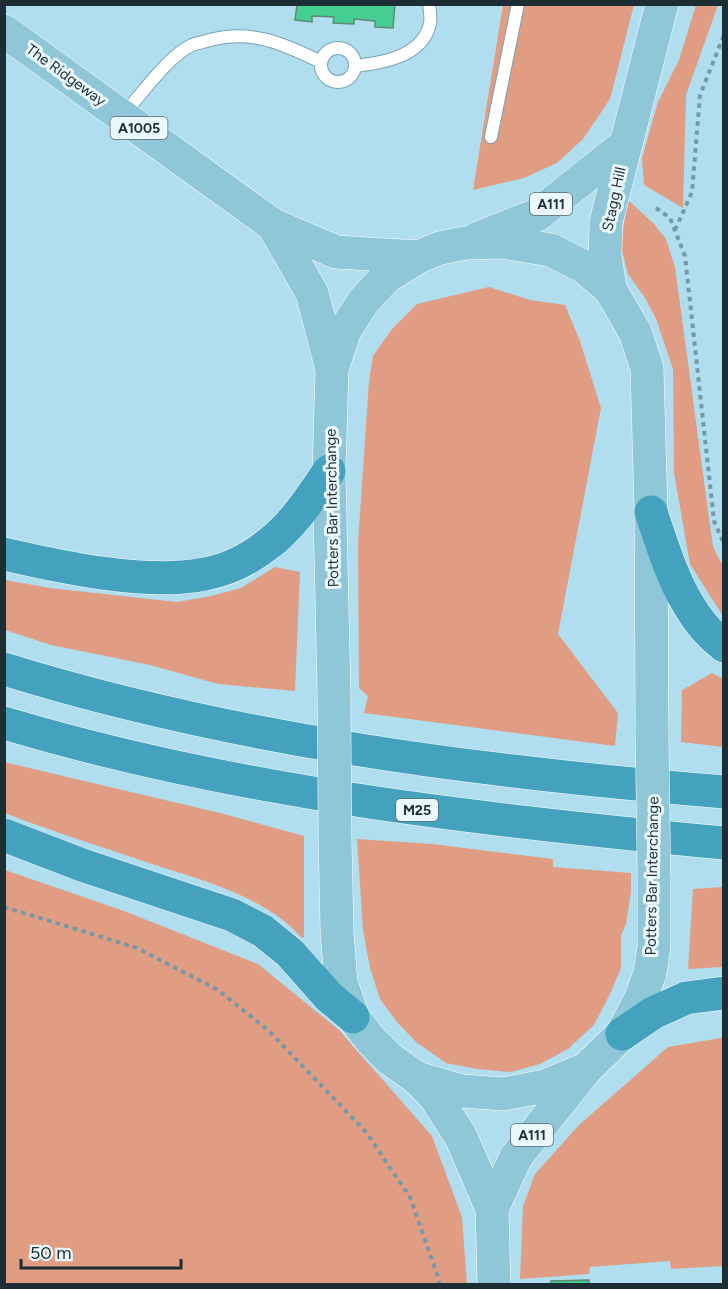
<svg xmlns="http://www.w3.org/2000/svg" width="728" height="1289" font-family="Figtree,sans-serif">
<rect width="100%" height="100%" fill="#b0deee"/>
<!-- green -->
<g fill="#e19d84">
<polygon points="503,5 634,5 610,99 583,139 557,163 524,178 473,190"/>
<polygon points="696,5 718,5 686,95 683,208 644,185 642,158 653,119 658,102 679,60"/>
<polygon points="627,199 653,223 666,239 675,267 713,547 723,566 723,616 690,564 674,473 673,369 656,319 645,298 628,274 621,247"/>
<polygon points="489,287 530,300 565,305 580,341 601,408 558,634 618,713 615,746 364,713 368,696 359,688 358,543 369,381 373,356 392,329 417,304"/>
<polygon points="275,567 300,572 295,691 218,684 150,665 51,645 5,630 5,580 50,588 177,602 211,596 241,588"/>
<polygon points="712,673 723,679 723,747 681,742 682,690"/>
<path d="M4 762 220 813 304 836V937L302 938C267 897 202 880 152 864 103 847 53 832 5 813Z"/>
<polygon points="357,839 432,844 553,859 553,867 631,873 631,892 626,924 621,936 621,968 610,994 594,1025 568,1049 540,1064 511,1072 477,1069 446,1063 416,1042 397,1022 380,999 370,968 363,930"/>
<polygon points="5,870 124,911 258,964 339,1030 432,1136 462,1217 467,1284 5,1284"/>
<polygon points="723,887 723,967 688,969 693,889"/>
<polygon points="723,1035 723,1266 671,1269 670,1261 590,1267 589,1274 520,1279 523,1206 535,1174 579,1125 668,1047 721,1038"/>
</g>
<!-- building -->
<g fill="#45ce92" stroke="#638874" stroke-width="1.5">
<polygon points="297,4 395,4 393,28 375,27 375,21 354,19 354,24 333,23 334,17 312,16 312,22 295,20"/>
<polygon points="589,1280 589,1284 551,1284 551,1281"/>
</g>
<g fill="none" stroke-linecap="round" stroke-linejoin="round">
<defs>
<g id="service">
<circle cx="338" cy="65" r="17"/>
<path d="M355 66C382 63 422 57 430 24 431 18 430 10 429 4"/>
<path d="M123 115C141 95 168 56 192 45 197 43 204 42 210 40 252 29 284 44 321 62"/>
<polyline points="491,137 518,4"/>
</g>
<g id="primary">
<polyline points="4,31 273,225 336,252 418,257"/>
<polyline points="273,225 312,293 332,369"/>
<polyline points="478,238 537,215 625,145"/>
<polyline points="610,289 605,256 606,222 662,4"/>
<polyline points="334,693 329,471 332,369 345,330 363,302 386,277 418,257 440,248 465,243 502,242 551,250 584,267 610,289 635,332 647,368 651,512 652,732"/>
<polyline points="335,838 337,932 341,983 353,1017 370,1039 390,1059 417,1078 462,1091 504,1094 545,1086 586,1069 622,1034 640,1000 650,973 654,946 654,877"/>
<polyline points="417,1078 436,1098 461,1137 492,1209 494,1284"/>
<polyline points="492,1209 516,1157 582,1074"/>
</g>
<g id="motorway">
<path d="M651 512C663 547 674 585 695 615 703 627 713 637 724 646"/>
<path d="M4 554C60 567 149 586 205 574 227 570 249 559 267 545 293 526 311 497 329 471"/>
<path d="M4 669C237 741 481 772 724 792"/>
<path d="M4 723C238 793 481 820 724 843"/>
<polyline points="4,835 82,865 232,915 263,931 290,953 329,997 353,1017"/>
<polyline points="622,1034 653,1013 686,998 724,993"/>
</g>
</defs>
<!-- service casing -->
<use href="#service" stroke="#78a4b3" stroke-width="14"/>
<!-- primary casing -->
<use href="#primary" stroke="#fff" stroke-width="34"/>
<!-- motorway casing -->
<use href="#motorway" stroke="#fff" stroke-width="34"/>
<!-- path -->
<g stroke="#7699a5" stroke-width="4" stroke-dasharray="4.5 4.5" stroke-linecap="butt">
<polyline points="656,208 670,218 685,256 714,521 724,544"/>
<polyline points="675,230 692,192 700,95 724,35"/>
<polyline points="4,907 137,948 218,990 269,1031 366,1132 410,1197 438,1277 439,1284"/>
</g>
<!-- service -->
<use href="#service" stroke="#fff" stroke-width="12"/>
<!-- primary -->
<use href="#primary" stroke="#8fc7d8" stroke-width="33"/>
<!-- motorway -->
<use href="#motorway" stroke="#44a2be" stroke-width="33"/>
<defs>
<g id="primary-bridge">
<polyline points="334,693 335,838"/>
<polyline points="652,732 654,877"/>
</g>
</defs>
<!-- primary-bridge casing -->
<use href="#primary-bridge" stroke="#fff" stroke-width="34" stroke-linecap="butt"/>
<!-- primary-bridge -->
<use href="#primary-bridge" stroke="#8fc7d8" stroke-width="33"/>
</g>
<g text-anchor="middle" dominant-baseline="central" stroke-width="6" stroke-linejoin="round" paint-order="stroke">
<!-- shield labels -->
<g fill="#ebf9fe" stroke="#5a6b71" stroke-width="1.5">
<rect x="110.5" y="117" width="57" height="22" rx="4.5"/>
<rect x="530" y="193" width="42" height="22" rx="4.5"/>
<rect x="396" y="799" width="42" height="22" rx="4.5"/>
<rect x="511" y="1124" width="42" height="22" rx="4.5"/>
</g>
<g font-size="14" font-weight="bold" fill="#1c2e34">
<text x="139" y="128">A1005</text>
<text x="551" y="204">A111</text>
<text x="417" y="810">M25</text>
<text x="532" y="1135">A111</text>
</g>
<!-- street labels -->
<g font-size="15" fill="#1c2e34" stroke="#ebf9fe">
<text transform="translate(66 75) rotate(36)">The Ridgeway</text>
<text transform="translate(614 199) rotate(-78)">Stagg Hill</text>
<text transform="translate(332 508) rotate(-91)">Potters Bar Interchange</text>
<text transform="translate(652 876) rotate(-89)">Potters Bar Interchange</text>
</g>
</g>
<!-- border -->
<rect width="728" height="1289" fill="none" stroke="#1c2e34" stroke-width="12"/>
<!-- scale -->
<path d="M21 1259v9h160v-9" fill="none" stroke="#1c2e34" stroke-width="3"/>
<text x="30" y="1259" font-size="18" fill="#1c2e34" stroke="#ebf9fe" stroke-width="4.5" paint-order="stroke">50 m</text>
</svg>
